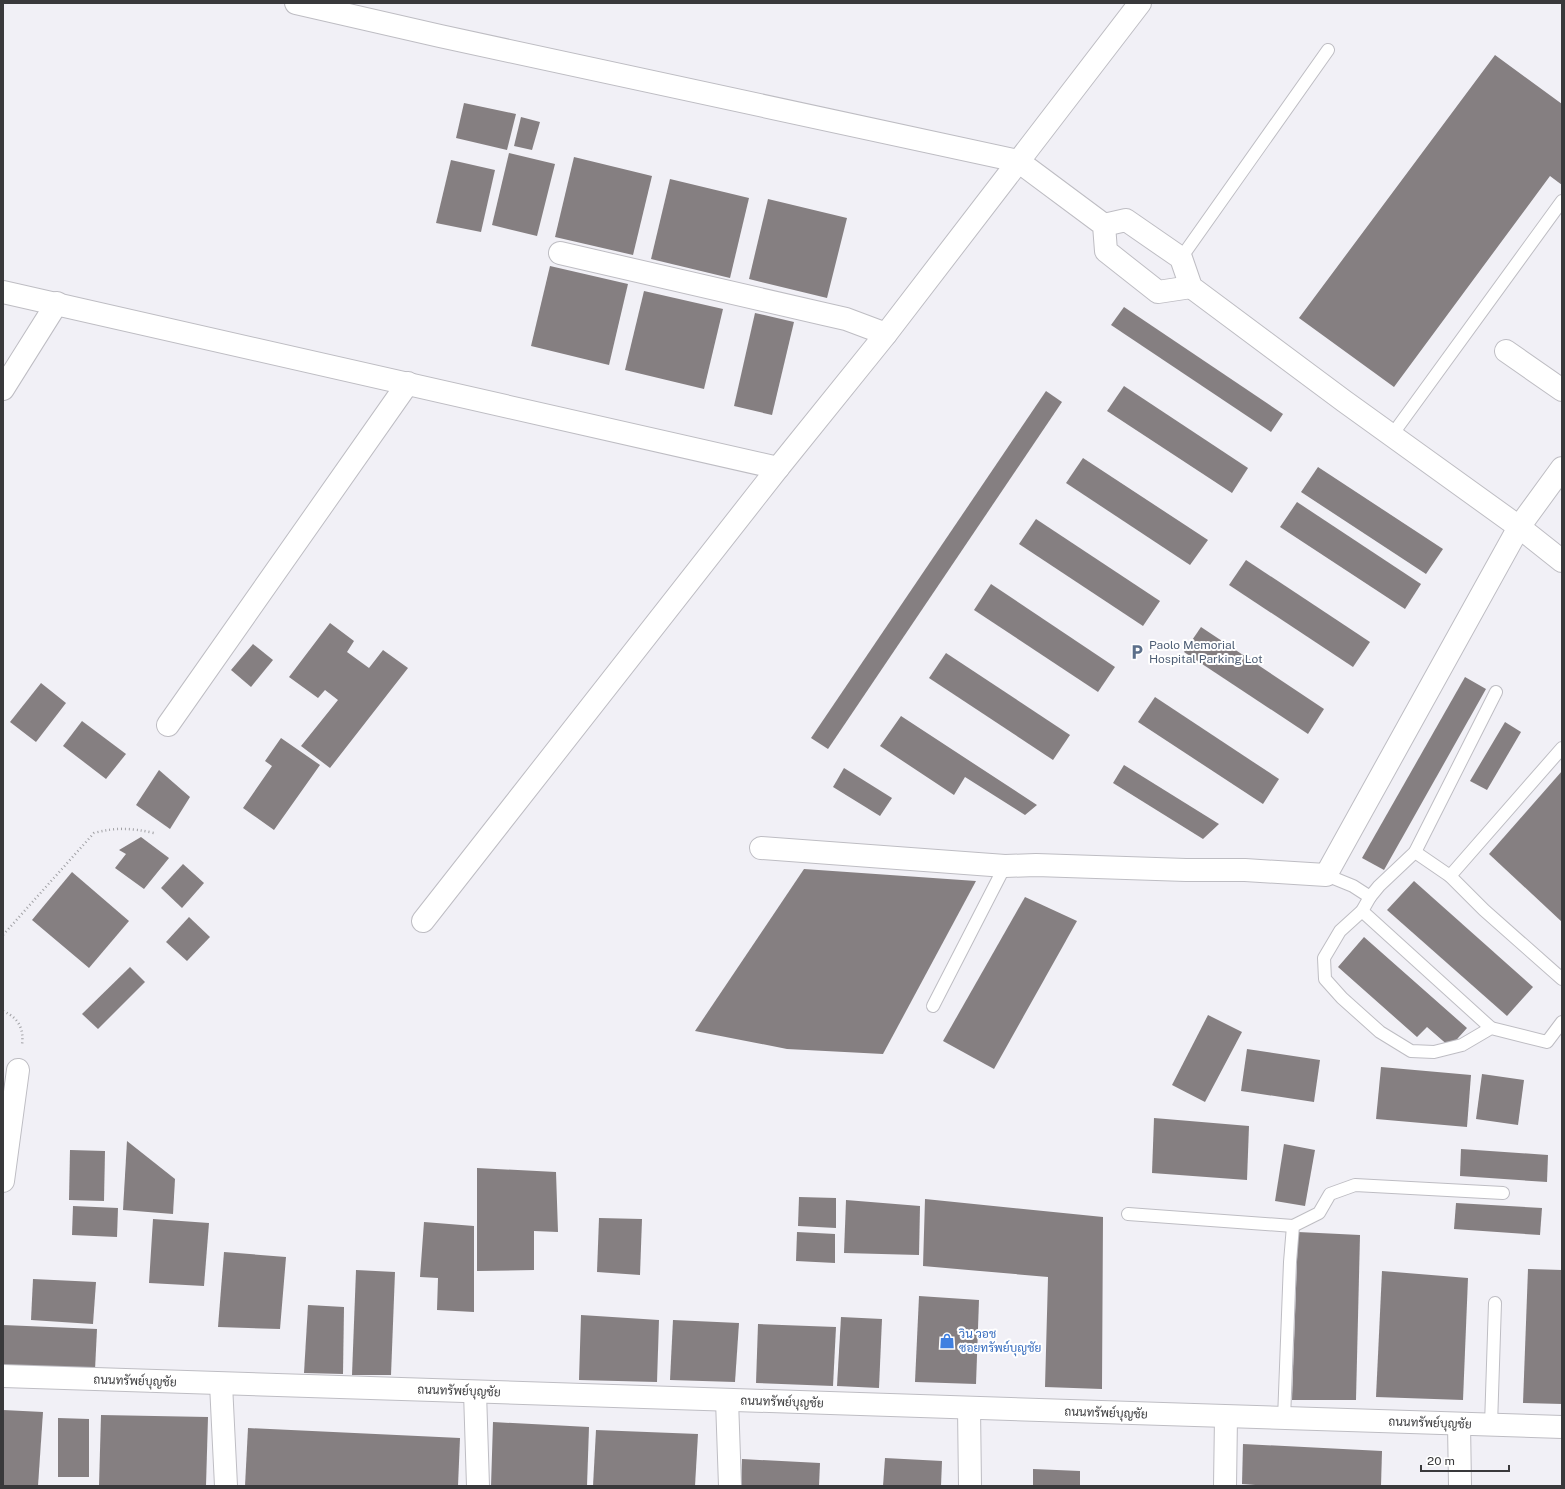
<svg xmlns="http://www.w3.org/2000/svg" width="1565" height="1489" font-family="'Public Sans',Sarabun,sans-serif">
<rect width="100%" height="100%" fill="#f1f0f6"/>
<!-- building -->
<g fill="#857f81">
<polygon points="1495,55 1562,104 1562,185 1550,176 1394,387 1299,318"/>
<polygon points="464,103 516,114 507,150 456,138"/>
<polygon points="521,117 540,122 532,150 514,146"/>
<polygon points="509,153 555,164 537,236 492,225"/>
<polygon points="574,157 652,176 633,255 555,237"/>
<polygon points="451,160 495,170 481,232 436,223"/>
<polygon points="670,179 749,198 730,278 651,259"/>
<polygon points="768,199 847,218 827,298 749,279"/>
<polygon points="550,266 628,284 609,365 531,346"/>
<polygon points="644,291 723,309 704,389 625,370"/>
<polygon points="1124,307 1283,414 1271,432 1111,325"/>
<polygon points="755,313 794,322 772,415 734,406"/>
<polygon points="1124,386 1248,468 1232,493 1107,411"/>
<polygon points="1046,391 1062,402 828,749 811,738"/>
<polygon points="1083,458 1208,540 1190,565 1066,483"/>
<polygon points="1318,467 1443,549 1426,574 1301,492"/>
<polygon points="1297,502 1421,584 1405,609 1280,527"/>
<polygon points="1036,519 1160,601 1143,626 1019,544"/>
<polygon points="1246,560 1370,642 1353,667 1229,585"/>
<polygon points="991,584 1115,667 1098,692 974,610"/>
<polygon points="330,623 354,641 347,652 369,668 383,650 408,668 330,768 301,746 338,700 325,690 318,698 289,677"/>
<polygon points="1201,627 1324,709 1308,734 1184,652"/>
<polygon points="253,644 273,660 251,687 231,670"/>
<polygon points="946,653 1070,735 1053,760 929,678"/>
<polygon points="1465,677 1486,689 1384,870 1362,858"/>
<polygon points="41,683 66,703 36,742 10,722"/>
<polygon points="1155,697 1279,779 1263,804 1138,722"/>
<polygon points="901,716 1037,805 1025,815 965,777 954,795 880,746"/>
<polygon points="82,721 126,754 106,779 63,746"/>
<polygon points="1505,722 1521,732 1487,790 1470,781"/>
<polygon points="281,738 320,765 274,830 243,808 272,766 265,761"/>
<polygon points="1124,765 1219,824 1203,839 1113,783"/>
<polygon points="844,768 892,798 880,816 833,787"/>
<polygon points="159,770 190,797 170,829 136,805"/>
<polygon points="1562,771 1562,922 1489,854"/>
<polygon points="141,837 169,858 144,889 115,868 126,854 119,850"/>
<polygon points="183,864 204,883 182,908 161,888"/>
<polygon points="804,869 976,881 883,1054 787,1049 695,1031"/>
<polygon points="72,872 129,921 89,968 32,920"/>
<polygon points="1414,881 1533,987 1507,1016 1387,910"/>
<polygon points="1025,897 1077,921 994,1069 943,1041"/>
<polygon points="189,917 210,937 187,961 166,942"/>
<polygon points="1364,937 1467,1028 1450,1047 1427,1027 1417,1037 1338,967"/>
<polygon points="130,967 145,982 98,1029 82,1014"/>
<polygon points="1208,1015 1242,1032 1205,1102 1172,1085"/>
<polygon points="1247,1049 1320,1060 1314,1102 1241,1091"/>
<polygon points="1381,1067 1471,1075 1467,1127 1376,1119"/>
<polygon points="1482,1074 1524,1080 1518,1125 1476,1119"/>
<polygon points="1154,1118 1249,1126 1247,1180 1152,1173"/>
<polygon points="127,1141 175,1179 173,1214 123,1210"/>
<polygon points="1284,1144 1315,1150 1305,1206 1275,1201"/>
<polygon points="1461,1149 1548,1155 1547,1182 1460,1176"/>
<polygon points="70,1150 105,1151 104,1201 69,1200"/>
<polygon points="477,1168 556,1172 558,1232 534,1231 534,1270 477,1271"/>
<polygon points="799,1197 836,1198 836,1228 798,1226"/>
<polygon points="925,1199 1103,1217 1102,1389 1045,1387 1048,1277 923,1266"/>
<polygon points="846,1200 920,1206 919,1255 844,1253"/>
<polygon points="1456,1203 1542,1208 1540,1235 1454,1229"/>
<polygon points="73,1206 118,1208 117,1237 72,1235"/>
<polygon points="599,1218 642,1219 640,1275 597,1272"/>
<polygon points="153,1219 209,1223 204,1286 149,1283"/>
<polygon points="424,1222 474,1226 474,1312 437,1310 438,1278 420,1277"/>
<polygon points="797,1232 835,1234 835,1263 796,1261"/>
<polygon points="1298,1232 1360,1235 1356,1400 1292,1400"/>
<polygon points="224,1252 286,1257 280,1329 218,1327"/>
<polygon points="1528,1269 1562,1270 1562,1404 1523,1403"/>
<polygon points="356,1270 395,1272 391,1375 352,1375"/>
<polygon points="1382,1271 1468,1278 1463,1400 1376,1397"/>
<polygon points="33,1279 96,1282 93,1324 31,1320"/>
<polygon points="919,1296 979,1300 976,1384 915,1382"/>
<polygon points="308,1305 344,1307 343,1374 304,1373"/>
<polygon points="581,1315 659,1320 657,1382 579,1380"/>
<polygon points="841,1317 882,1319 879,1388 837,1386"/>
<polygon points="673,1320 739,1323 735,1382 670,1380"/>
<polygon points="758,1324 836,1327 833,1386 756,1383"/>
<polygon points="3,1325 97,1329 95,1370 3,1367"/>
<polygon points="3,1410 43,1412 38,1486 3,1486"/>
<polygon points="101,1415 208,1417 206,1486 99,1486"/>
<polygon points="58,1418 89,1419 89,1477 58,1477"/>
<polygon points="493,1422 589,1427 587,1486 491,1486"/>
<polygon points="248,1428 460,1438 458,1486 245,1486"/>
<polygon points="596,1430 698,1434 695,1486 593,1486"/>
<polygon points="1243,1444 1382,1451 1381,1486 1269,1486 1242,1484"/>
<polygon points="885,1458 942,1461 941,1486 883,1486"/>
<polygon points="742,1459 820,1463 819,1486 741,1486"/>
<polygon points="1033,1469 1080,1471 1080,1486 1033,1486"/>
</g>
<g fill="none" stroke-linecap="round" stroke-linejoin="round">
<defs>
<g id="service">
<polyline points="1181,258 1328,50"/>
<polyline points="1392,435 1562,201"/>
<polyline points="1562,748 1450,876 1484,910 1562,979"/>
<polyline points="1415,852 1450,876"/>
<polyline points="1326,875 1353,886 1370,897 1379,886 1415,852 1496,692"/>
<polyline points="1370,897 1362,911 1340,931 1324,958 1325,979 1342,998 1380,1032 1411,1051 1434,1052 1462,1045 1491,1028 1547,1042 1562,1022"/>
<polyline points="1362,911 1491,1028"/>
<polyline points="933,1006 1005,866"/>
<polyline points="1128,1214 1293,1226"/>
<polyline points="1284,1419 1290,1262 1293,1226 1319,1213 1330,1194 1355,1185 1503,1193"/>
<polyline points="1491,1425 1495,1303"/>
</g>
<g id="minor">
<polyline points="296,3 440,36 1018,161 1104,225 1106,251 1158,292 1191,287"/>
<polyline points="1104,225 1126,220 1181,258 1191,287 1344,401 1519,527 1562,561"/>
<polyline points="560,253 824,314 846,319 886,334"/>
<polyline points="3,292 778,468"/>
<polyline points="1506,351 1562,390"/>
<polyline points="3,389 57,303"/>
<polyline points="168,725 408,383"/>
<polyline points="761,848 1005,866 1036,865 1186,870 1245,870 1326,875 1519,527 1562,468"/>
<polyline points="423,921 778,468 886,334 1140,3"/>
<polyline points="3,1181 18,1070"/>
<polyline points="221,1384 226,1486"/>
<polyline points="475,1392 478,1486"/>
<polyline points="727,1400 730,1486"/>
<polyline points="969,1408 970,1486"/>
<polyline points="1459,1424 1460,1486"/>
<polyline points="1225,1486 1226,1417"/>
</g>
<polyline id="tertiary" points="3,1376 1562,1427"/>
</defs>
<!-- service casing -->
<use href="#service" stroke="#bebdc3" stroke-width="14"/>
<!-- minor casing -->
<use href="#minor" stroke="#bebdc3" stroke-width="24"/>
<!-- tertiary casing -->
<use href="#tertiary" stroke="#bebdc3" stroke-width="24"/>
<!-- path -->
<g stroke="#a1a1a5" stroke-width="2.5" stroke-dasharray="1 3" stroke-linecap="butt">
<path d="M3 935 94 833C117 827 131 828 154 833"/>
<path d="M3 1011C19 1018 24 1029 22 1045"/>
</g>
<!-- service -->
<use href="#service" stroke="#fff" stroke-width="12"/>
<!-- minor -->
<use href="#minor" stroke="#fff" stroke-width="22"/>
<!-- tertiary -->
<use href="#tertiary" stroke="#fff" stroke-width="22"/>
</g>
<!-- icons -->
<defs>
<symbol id="parking-bare" viewBox="-9 -9 18 18"><path d="M-3.5-5.5H1a3.5 3.5 0 0 1 0 7H-1V5.5H-3.5ZM-1-3.4V-.6H.8a1.4 1.4 0 0 0 0-2.8Z" fill="#5c6f8a" stroke="#fff" stroke-width="2.5" paint-order="stroke"/></symbol>
<symbol id="shop-bare" viewBox="-9 -9 18 18"><path d="M-5-2.5h2.3a2.7 3.5 0 0 1 5.4 0H5L5.5 6h-11ZM-1.5-2.5h3a1.5 2.3 0 0 0-3 0Z" fill="#3f7fe0" stroke="#fff" stroke-width="2.5" paint-order="stroke"/></symbol>
</defs>
<g fill-rule="evenodd">
<use href="#parking-bare" x="1126" y="641" width="22" height="22"/>
<use href="#shop-bare" x="936" y="1330" width="22" height="22"/>
</g>
<g text-anchor="middle" dominant-baseline="central" stroke-width="4" stroke-linejoin="round" paint-order="stroke">
<!-- service labels -->
<g font-size="12" fill="#4e5e75" stroke="#fff" text-anchor="start">
<text x="1149" y="645">Paolo Memorial<tspan x="1149" dy="14">Hospital Parking Lot</tspan></text>
</g>
<!-- shop labels -->
<g font-size="12" fill="#366cbe" stroke="#fff" text-anchor="start">
<text x="959" y="1334">วิน วอช<tspan x="959" dy="14">ซอยทรัพย์บุญชัย</tspan></text>
</g>
<!-- street labels -->
<g font-size="12" fill="#39393b" stroke="#fff">
<text transform="translate(135 1381) rotate(2)">ถนนทรัพย์บุญชัย</text>
<text transform="translate(459 1391) rotate(2)">ถนนทรัพย์บุญชัย</text>
<text transform="translate(782 1402) rotate(2)">ถนนทรัพย์บุญชัย</text>
<text transform="translate(1106 1413) rotate(2)">ถนนทรัพย์บุญชัย</text>
<text transform="translate(1430 1423) rotate(2)">ถนนทรัพย์บุญชัย</text>
</g>
</g>
<!-- border -->
<rect width="1565" height="1489" fill="none" stroke="#39393b" stroke-width="8"/>
<!-- scale -->
<path d="M1421 1465v6h88v-6" fill="none" stroke="#39393b" stroke-width="2"/>
<text x="1427" y="1465" font-size="12" fill="#39393b" stroke="#ffffff" stroke-width="3" paint-order="stroke">20 m</text>
</svg>
